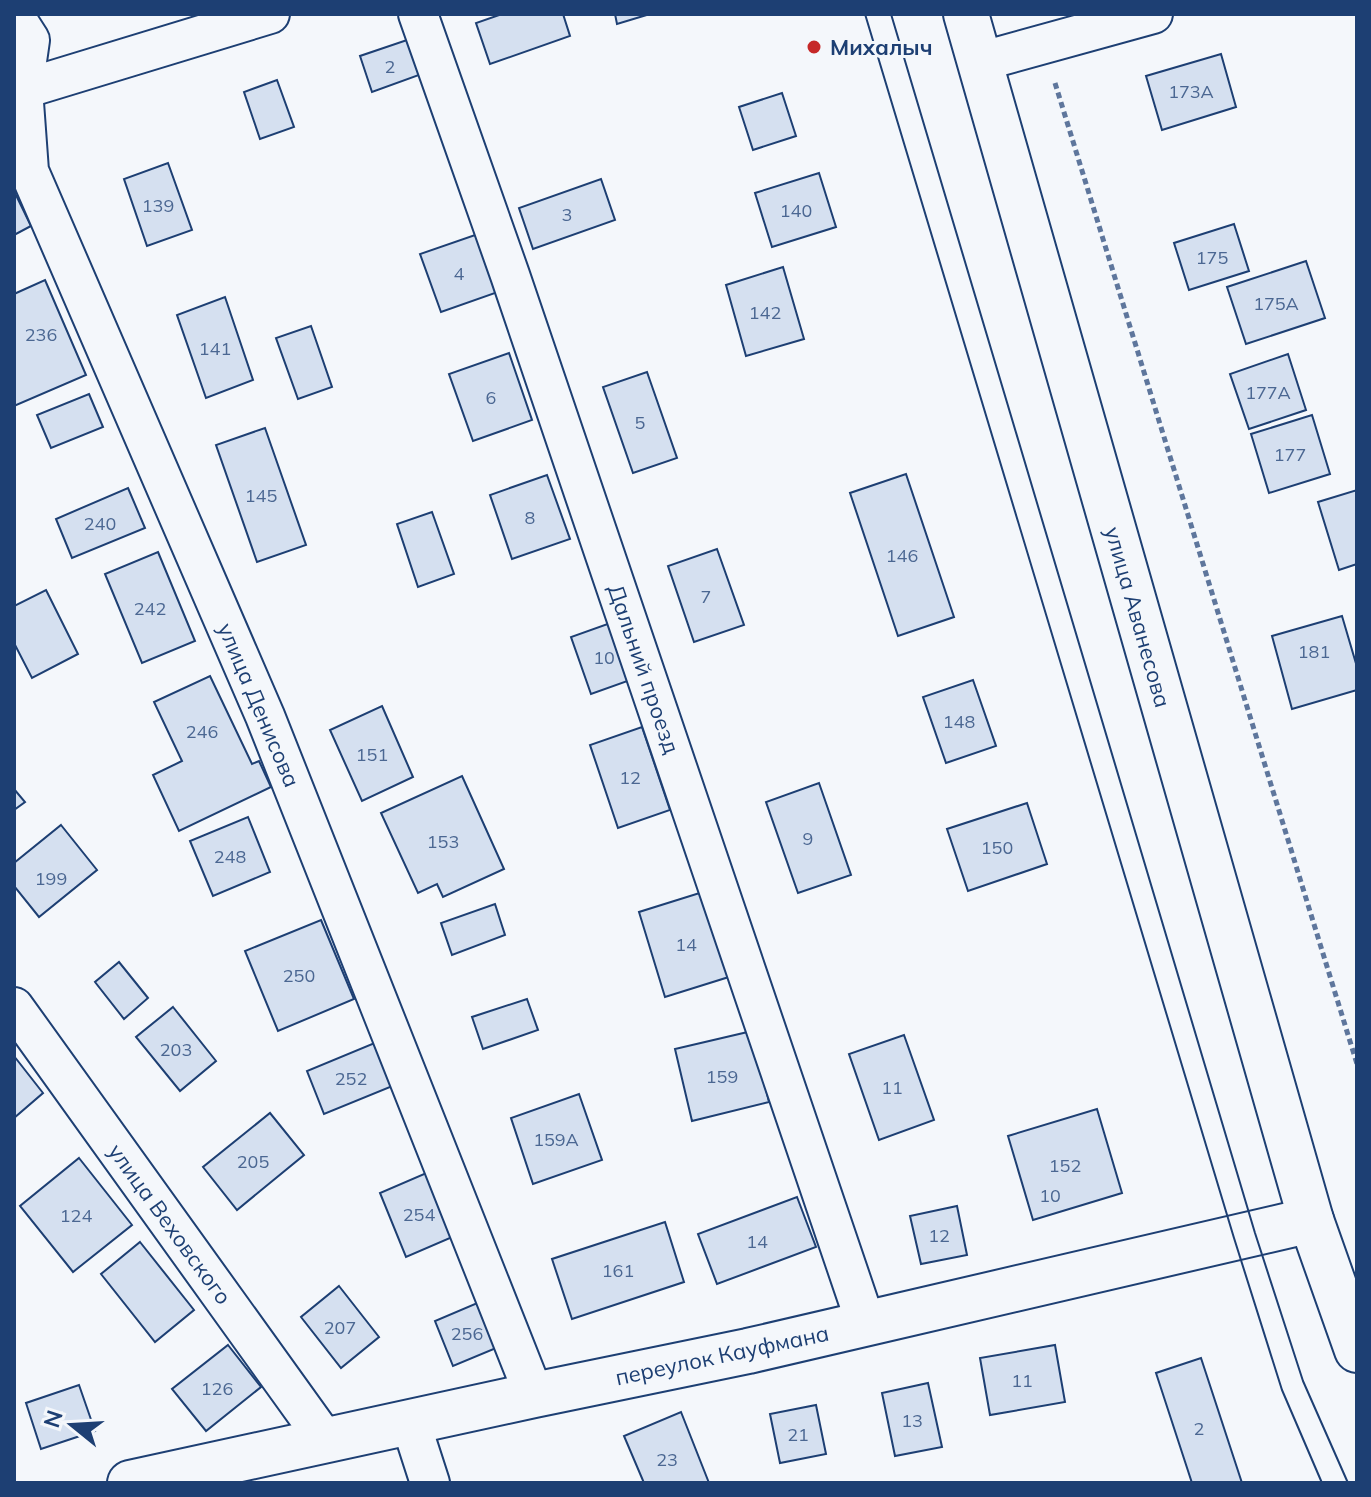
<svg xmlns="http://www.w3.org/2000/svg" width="1371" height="1497" font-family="Mulish,sans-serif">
<rect width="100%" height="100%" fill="#f4f7fb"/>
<!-- building -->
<g fill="#d5e0f0" stroke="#1d3f73" stroke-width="2">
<polygon points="502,14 563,14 570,36 490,64 476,23"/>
<polygon points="615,14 650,14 617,24"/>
<polygon points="407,40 419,75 372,92 360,56"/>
<polygon points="1221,54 1236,107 1162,130 1146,76"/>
<polygon points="277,80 294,127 260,139 244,92"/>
<polygon points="782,93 796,136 753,150 739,107"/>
<polygon points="168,163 192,230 147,246 124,179"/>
<polygon points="819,173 836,227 772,247 755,193"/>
<polygon points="601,179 615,220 533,249 519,208"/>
<polygon points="14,191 31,226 14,235"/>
<polygon points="1234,224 1249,271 1189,290 1174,243"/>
<polygon points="478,234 498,292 441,312 420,254"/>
<polygon points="1306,261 1325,318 1246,344 1227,287"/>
<polygon points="783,267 804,339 746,356 726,285"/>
<polygon points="45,280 86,375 14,406 14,294"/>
<polygon points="225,297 253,380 206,398 177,315"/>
<polygon points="311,326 332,387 298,399 276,338"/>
<polygon points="509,353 532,420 473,441 449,374"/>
<polygon points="1288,354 1306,410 1249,429 1230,374"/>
<polygon points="647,372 677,458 633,473 603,387"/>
<polygon points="89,394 103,427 51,448 37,415"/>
<polygon points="1312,415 1330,474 1269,493 1251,434"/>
<polygon points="265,428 306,545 257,562 216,445"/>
<polygon points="906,474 954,617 898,636 850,493"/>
<polygon points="547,475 570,539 512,559 490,495"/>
<polygon points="128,488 145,528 72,558 56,519"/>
<polygon points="1357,490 1357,564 1339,570 1318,502"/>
<polygon points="432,512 454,574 418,587 397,524"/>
<polygon points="717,549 744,625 694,642 668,566"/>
<polygon points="158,552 195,641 142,663 105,574"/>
<polygon points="46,590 78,654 32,678 14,643 14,606"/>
<polygon points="1342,616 1357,667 1357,690 1292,709 1272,636"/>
<polygon points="616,621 636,678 591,694 571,637"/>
<polygon points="210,676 252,764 259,761 271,787 179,831 153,775 182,761 154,702"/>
<polygon points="973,680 996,746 946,763 923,697"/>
<polygon points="382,706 413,777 362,801 330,730"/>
<polygon points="642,727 670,810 618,828 590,745"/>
<polygon points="462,776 504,869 443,897 437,884 418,893 381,813"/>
<polygon points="819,783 851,875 798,893 766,802"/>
<polygon points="14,789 25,802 14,810"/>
<polygon points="1027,803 1047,864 968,891 947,829"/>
<polygon points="248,817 270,872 213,896 190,841"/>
<polygon points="61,825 97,870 39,917 14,886 14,863"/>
<polygon points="706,891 732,976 665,997 639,912"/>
<polygon points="495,904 505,935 452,955 441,923"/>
<polygon points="321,920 354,999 278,1031 245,951"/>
<polygon points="119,962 148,998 124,1019 95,982"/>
<polygon points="527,999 538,1030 483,1049 472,1017"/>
<polygon points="173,1007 216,1061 180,1091 136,1037"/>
<polygon points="752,1031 769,1102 692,1121 675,1049"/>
<polygon points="904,1035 934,1120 879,1140 849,1054"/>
<polygon points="377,1042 395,1085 324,1114 307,1071"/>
<polygon points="14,1056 43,1093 14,1118"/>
<polygon points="579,1094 602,1160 533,1184 511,1118"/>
<polygon points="1097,1109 1122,1193 1033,1220 1008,1136"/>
<polygon points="270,1113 304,1155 237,1210 203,1167"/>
<polygon points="79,1158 132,1225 73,1272 20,1206"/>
<polygon points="431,1171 457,1235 406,1257 380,1193"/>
<polygon points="797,1197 816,1247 717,1284 698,1234"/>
<polygon points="957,1206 967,1255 921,1264 910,1216"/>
<polygon points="665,1222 684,1282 572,1319 552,1259"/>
<polygon points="140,1242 194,1310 155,1342 101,1274"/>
<polygon points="339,1286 379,1337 341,1368 301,1317"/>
<polygon points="482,1301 501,1346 453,1366 435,1321"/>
<polygon points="228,1345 261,1387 206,1431 172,1389"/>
<polygon points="1055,1345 1065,1402 990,1415 980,1358"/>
<polygon points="1201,1358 1242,1483 1192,1483 1156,1373"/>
<polygon points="928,1383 942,1447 895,1456 882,1393"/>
<polygon points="79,1385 95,1431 41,1449 26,1403"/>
<polygon points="816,1405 826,1454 780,1463 770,1414"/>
<polygon points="681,1412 709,1483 644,1483 624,1436"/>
</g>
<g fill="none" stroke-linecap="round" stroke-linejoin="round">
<defs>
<g id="minor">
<polyline points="418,14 510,275 866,1324"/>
<polyline points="14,15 30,40 23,89 29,171 265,716 534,1395"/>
<polyline points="979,62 1153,14"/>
<polyline points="14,92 270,14"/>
<polyline points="14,1007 326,1441"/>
<polyline points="410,1421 430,1483"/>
</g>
<polyline id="tertiary" points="130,1483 534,1395 748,1351 1311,1220"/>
<polyline id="trunk" points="966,14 1311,1220 1357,1350"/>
</defs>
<!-- minor casing -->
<use href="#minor" stroke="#1d3f73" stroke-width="42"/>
<!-- tertiary casing -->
<use href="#tertiary" stroke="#1d3f73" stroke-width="48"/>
<!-- trunk casing -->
<use href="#trunk" stroke="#1d3f73" stroke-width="48"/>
<!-- path -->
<polyline stroke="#5e769c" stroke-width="5" stroke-dasharray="6 4" stroke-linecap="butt" points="1055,83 1357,1064"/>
<!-- minor -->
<use href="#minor" stroke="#f4f7fb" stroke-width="38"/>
<!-- tertiary -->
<use href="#tertiary" stroke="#f4f7fb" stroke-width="44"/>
<!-- trunk -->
<use href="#trunk" stroke="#f4f7fb" stroke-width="44"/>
<!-- tram -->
<g stroke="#1d3f73" stroke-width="2">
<polyline points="865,14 1234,1238 1282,1390 1322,1483"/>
<polyline points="891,14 1255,1233 1303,1381 1348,1483"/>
</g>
</g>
<!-- markers -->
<circle fill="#c62828" stroke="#f4f7fb" stroke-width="3" cx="814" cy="47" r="8"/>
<g text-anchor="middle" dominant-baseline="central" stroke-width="6" stroke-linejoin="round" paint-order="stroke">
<!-- number labels -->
<g font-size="18" fill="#4b6792">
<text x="390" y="66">2</text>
<text x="1191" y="91">173А</text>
<text x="158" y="205">139</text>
<text x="796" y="210">140</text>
<text x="567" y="214">3</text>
<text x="1212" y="257">175</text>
<text x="459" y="273">4</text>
<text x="1276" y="303">175А</text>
<text x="765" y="312">142</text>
<text x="41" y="334">236</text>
<text x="215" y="348">141</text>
<text x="1268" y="392">177А</text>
<text x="491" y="397">6</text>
<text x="640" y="422">5</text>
<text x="1290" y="454">177</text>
<text x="261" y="495">145</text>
<text x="530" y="517">8</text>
<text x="100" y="523">240</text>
<text x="902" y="555">146</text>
<text x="706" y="596">7</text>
<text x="150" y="608">242</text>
<text x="1314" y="651">181</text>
<text x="604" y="657">10</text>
<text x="959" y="721">148</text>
<text x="202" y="731">246</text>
<text x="372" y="754">151</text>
<text x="630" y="777">12</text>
<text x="808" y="838">9</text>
<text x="443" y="841">153</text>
<text x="997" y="847">150</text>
<text x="230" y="856">248</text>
<text x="51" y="878">199</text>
<text x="686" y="944">14</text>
<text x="299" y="975">250</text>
<text x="176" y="1049">203</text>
<text x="722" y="1076">159</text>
<text x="351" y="1078">252</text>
<text x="892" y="1087">11</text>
<text x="556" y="1139">159А</text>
<text x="253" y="1161">205</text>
<text x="1065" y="1165">152</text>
<text x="1050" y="1195">10</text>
<text x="419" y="1214">254</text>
<text x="76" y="1215">124</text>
<text x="939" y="1235">12</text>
<text x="757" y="1241">14</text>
<text x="618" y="1270">161</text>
<text x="340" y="1327">207</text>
<text x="467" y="1333">256</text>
<text x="1022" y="1380">11</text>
<text x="217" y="1388">126</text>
<text x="912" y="1420">13</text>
<text x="1199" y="1428">2</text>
<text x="798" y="1434">21</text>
<text x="667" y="1459">23</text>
</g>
<!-- poi labels -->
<g font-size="22" font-weight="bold" fill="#1d3f73" stroke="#f4f7fb" text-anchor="start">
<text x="830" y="47">Михалыч</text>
</g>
<!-- street labels -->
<g font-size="22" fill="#1d3f73" stroke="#f4f7fb">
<text transform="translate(1138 617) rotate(74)">улица Аванесова</text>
<text transform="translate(644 669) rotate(71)">Дальний проезд</text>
<text transform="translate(259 705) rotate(67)">улица Денисова</text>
<text transform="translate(170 1224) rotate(54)">улица Веховского</text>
<text transform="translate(722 1355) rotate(-12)">переулок Кауфмана</text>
</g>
</g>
<!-- border -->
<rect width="1371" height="1497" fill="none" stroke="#1d3f73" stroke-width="32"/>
<!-- north arrow -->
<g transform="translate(72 1425) rotate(288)" stroke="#f4f7fb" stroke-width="6" paint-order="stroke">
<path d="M0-6L14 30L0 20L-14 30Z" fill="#1d3f73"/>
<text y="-12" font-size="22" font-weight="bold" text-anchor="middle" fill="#1d3f73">N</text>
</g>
</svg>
